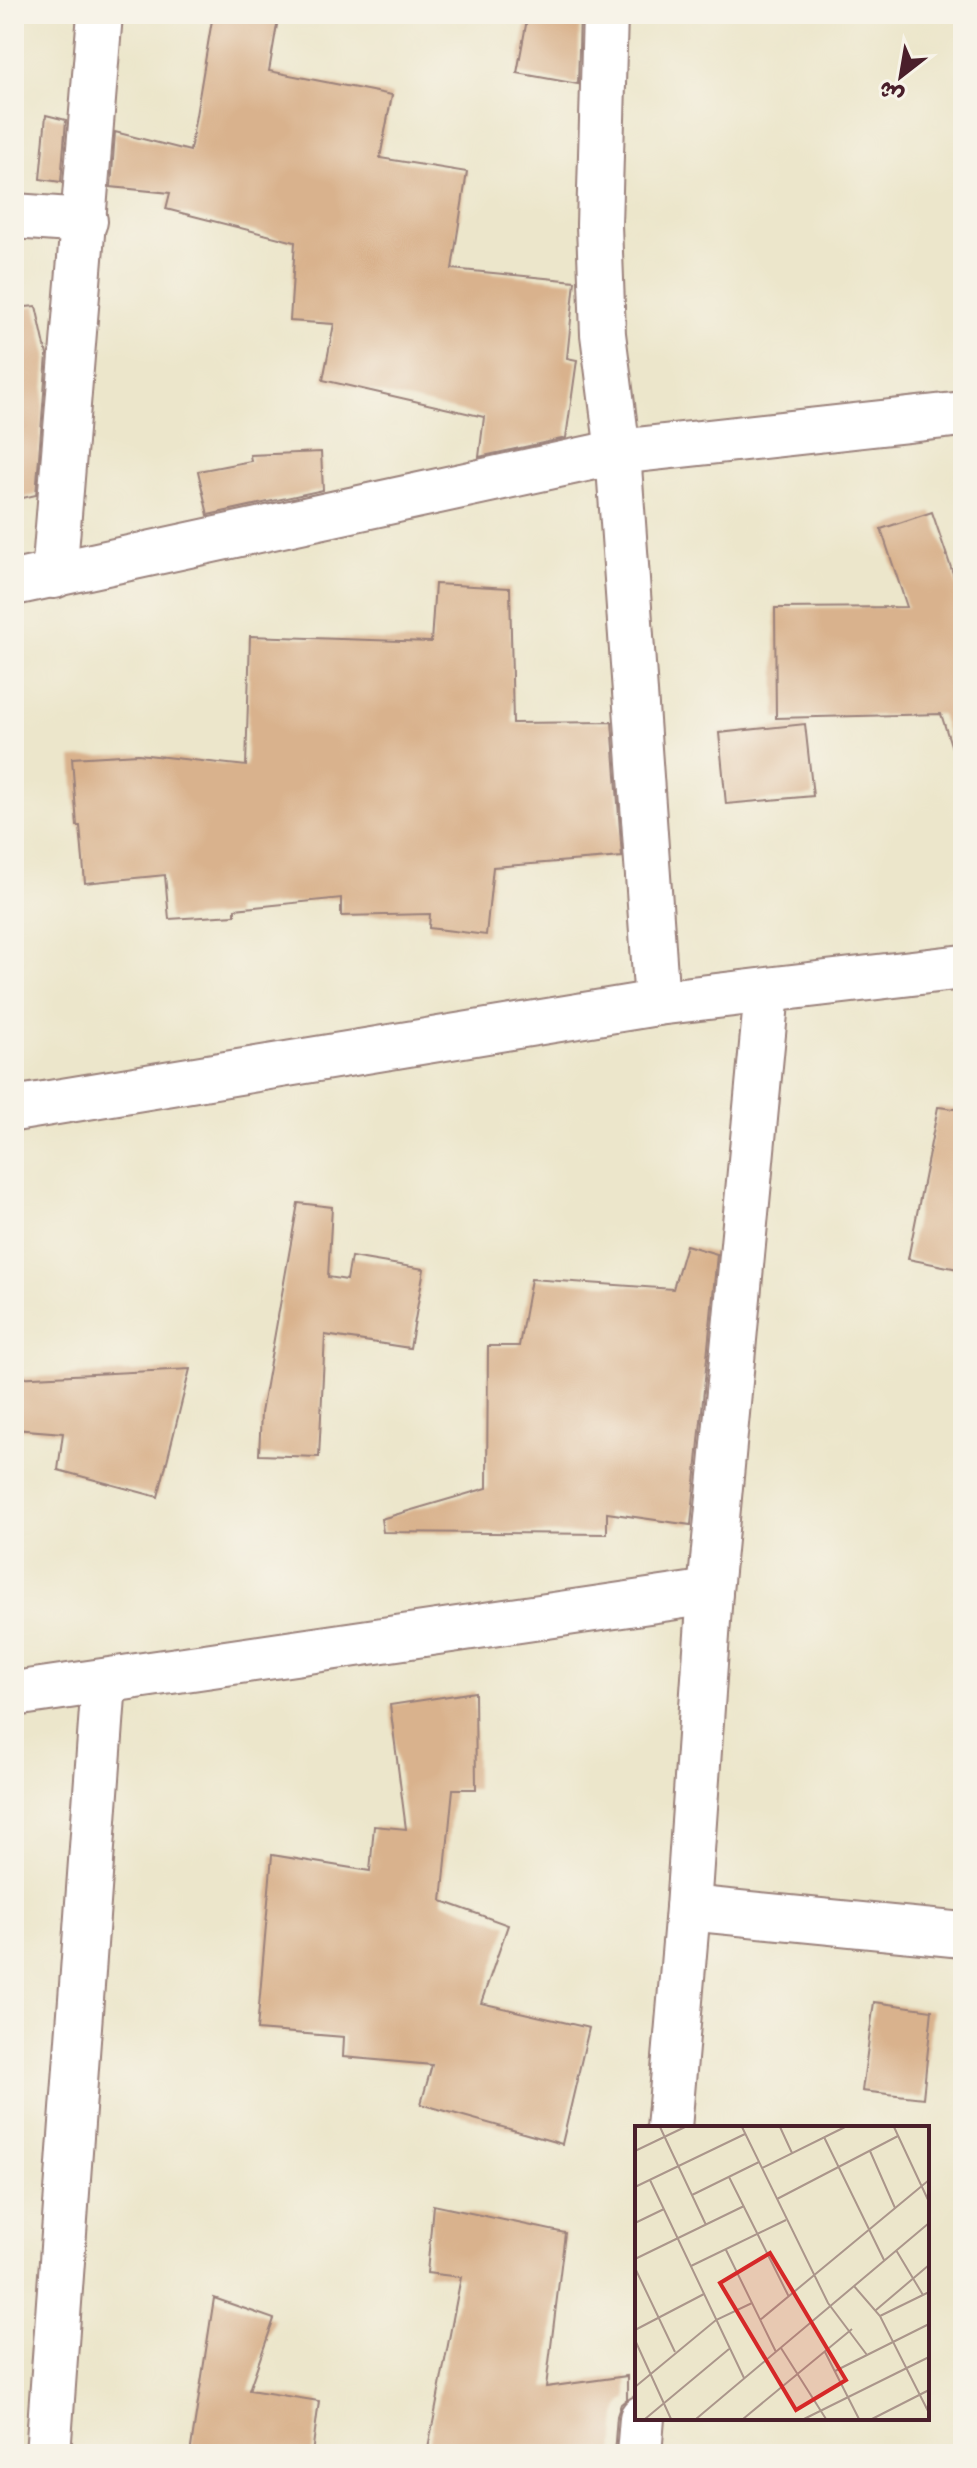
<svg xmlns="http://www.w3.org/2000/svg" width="977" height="2468" font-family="'Architects Daughter','Playpen Sans Arabic',sans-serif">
<rect width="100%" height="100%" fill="#f7f3e8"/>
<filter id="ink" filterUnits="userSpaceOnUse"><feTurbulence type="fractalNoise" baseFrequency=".0125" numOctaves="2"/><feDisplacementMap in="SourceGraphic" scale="16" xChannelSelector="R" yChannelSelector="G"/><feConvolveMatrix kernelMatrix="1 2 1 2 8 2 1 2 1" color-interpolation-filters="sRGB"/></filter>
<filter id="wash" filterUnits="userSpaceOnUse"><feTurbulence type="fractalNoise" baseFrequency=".006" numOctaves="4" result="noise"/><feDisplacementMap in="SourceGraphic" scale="32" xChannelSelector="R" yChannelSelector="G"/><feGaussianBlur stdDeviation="1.8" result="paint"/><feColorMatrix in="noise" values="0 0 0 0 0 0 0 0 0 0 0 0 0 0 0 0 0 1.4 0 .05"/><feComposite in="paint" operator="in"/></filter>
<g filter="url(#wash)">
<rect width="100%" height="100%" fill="#ece6cb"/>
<g id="blocks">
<!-- building -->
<g fill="#d9b28d">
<polygon points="213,14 248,14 278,19 269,71 392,95 380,158 467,172 452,269 575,281 567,358 577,360 566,438 479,457 484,417 323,380 334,324 290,321 295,242 166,209 170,193 111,187 115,132 190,151"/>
<polygon points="528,14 580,14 578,84 517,73"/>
<polygon points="46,115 66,120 61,182 40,179"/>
<polygon points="36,306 47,355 36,495 14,500 14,308"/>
<polygon points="321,452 323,490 208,515 198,471 251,461 250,455"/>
<polygon points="932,512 963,603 963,746 952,748 941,714 776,718 775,608 907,607 881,529"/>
<polygon points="435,584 510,588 513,723 612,722 622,857 493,867 486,935 429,928 430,914 341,916 341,898 235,909 235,915 169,919 165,875 85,883 80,826 77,826 72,758 138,754 246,766 250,636 431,642"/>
<polygon points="805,724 813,796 726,804 719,733"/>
<polygon points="938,1107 963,1110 963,1270 908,1259"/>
<polygon points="298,1203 332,1207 328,1277 347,1280 351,1257 424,1269 410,1348 325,1335 319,1457 259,1455 261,1413"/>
<polygon points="686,1245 717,1254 691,1525 607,1513 607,1534 383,1532 381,1519 487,1488 488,1346 519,1346 531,1279 673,1289"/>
<polygon points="190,1369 158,1497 58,1470 63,1433 14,1429 14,1378"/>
<polygon points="475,1692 476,1789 453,1789 442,1901 508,1925 481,2003 589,2028 562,2144 421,2104 432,2065 343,2057 344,2037 257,2030 272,1855 370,1871 374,1826 406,1829 390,1705"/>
<polygon points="874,2002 932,2010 923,2098 862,2091"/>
<polygon points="433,2205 565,2233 546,2387 627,2376 627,2399 621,2404 617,2416 614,2454 427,2454 461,2277 427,2273"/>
<polygon points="214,2298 274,2319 249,2390 319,2401 312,2454 190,2454"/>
</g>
</g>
</g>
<g filter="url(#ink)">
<use href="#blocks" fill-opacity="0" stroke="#9b827b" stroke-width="2"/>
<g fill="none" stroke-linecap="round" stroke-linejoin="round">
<defs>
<g id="minor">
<polyline points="605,14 599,225 603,334 618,452 657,1003"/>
<polyline points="14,216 85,221"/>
<polyline points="54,576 100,14"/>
<polyline points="14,583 618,452 963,414"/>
<polyline points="14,1109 657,1003 963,967"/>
<polyline points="14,1694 710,1592"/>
<polyline points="688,1908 963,1935"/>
<polyline points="669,2128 688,1908 710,1592 767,992"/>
<polyline points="48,2454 104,1682"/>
<polyline points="639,2454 642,2418"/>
</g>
</defs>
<!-- minor casing -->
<use href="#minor" stroke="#9b827b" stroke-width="48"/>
<!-- minor -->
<use href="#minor" stroke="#fff" stroke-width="44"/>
</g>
</g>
<!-- overview -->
<g transform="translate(635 2126)">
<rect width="294" height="294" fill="#ece6cb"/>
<path fill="none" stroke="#ab968b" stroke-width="2" d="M25 1 71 99M107 1 193 177 232 229M145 1 157 27M259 1 294 76M189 11 249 134M0 25 50 1M235 25 260 82M127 42 210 1M94 51 154 171M15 54 109 252M0 61 110 8M57 69 124 36M142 73 263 10M0 97 29 83M91 124 141 226M261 124 288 169M0 133 109 80M56 140 151 94M0 142 40 226M219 160 245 190 294 287M241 184 294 139M245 190 294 166M125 194 294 54M0 204 69 168M0 214 36 293M146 222 191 293M190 226 224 293M200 245 294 198M0 261 81 194 117 177M10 293 94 223M61 293 294 97M108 293 217 203M169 293 294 231M237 293 294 264"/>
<path fill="#d62828" fill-opacity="0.15" stroke="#d62828" stroke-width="4" d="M135 127 211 254 161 284 85 157Z"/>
<rect width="294" height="294" fill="none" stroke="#4a1f2b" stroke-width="4"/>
</g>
<!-- margin -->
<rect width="977" height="2468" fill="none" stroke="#f7f3e8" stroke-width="48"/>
<!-- north arrow -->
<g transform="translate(901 76) rotate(211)" stroke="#f7f3e8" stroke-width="6" paint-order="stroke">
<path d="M0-6L14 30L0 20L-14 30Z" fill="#4a1f2b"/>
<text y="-12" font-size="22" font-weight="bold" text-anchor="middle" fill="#4a1f2b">ش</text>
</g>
</svg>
